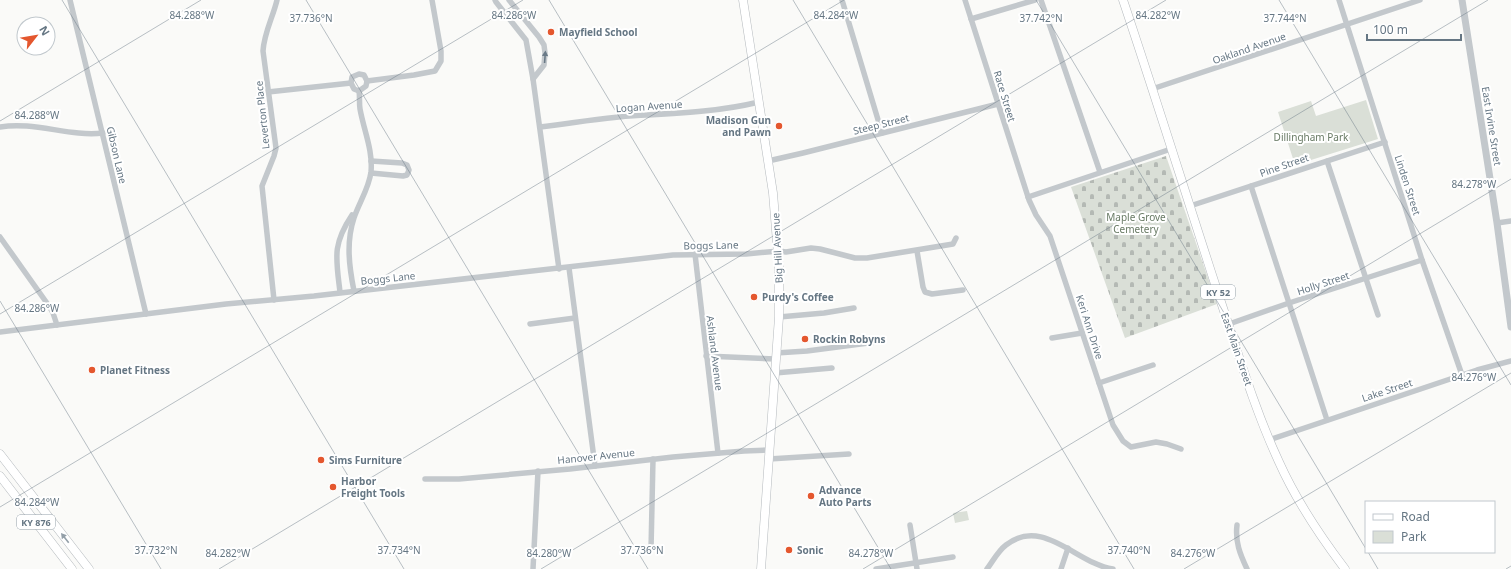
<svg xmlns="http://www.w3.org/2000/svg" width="1511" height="569" font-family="'Noto Sans',sans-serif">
<defs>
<pattern id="cemetery-stones" width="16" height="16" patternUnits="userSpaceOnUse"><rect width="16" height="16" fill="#dadfd7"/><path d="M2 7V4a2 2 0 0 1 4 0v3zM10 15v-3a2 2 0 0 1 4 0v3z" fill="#b4b9b4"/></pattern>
</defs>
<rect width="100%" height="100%" fill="#fafaf8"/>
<!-- green -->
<g fill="#dadfd7">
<polygon points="1366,100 1378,139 1295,165 1278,112 1311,101 1316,116"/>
<polygon points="967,511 969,520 955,523 953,513"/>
</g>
<!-- cemetery -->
<polygon fill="url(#cemetery-stones)" points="1166,156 1217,304 1125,338 1071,187"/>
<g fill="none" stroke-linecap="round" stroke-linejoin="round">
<defs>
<g id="primary">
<polyline points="743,0 773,193 779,267 779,317 761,569"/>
<path d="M1123 0C1155 95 1185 192 1216 287 1236 346 1253 406 1279 462 1296 500 1320 536 1345 569"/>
<polyline points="0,454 89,569"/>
<polyline points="0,476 72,569"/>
</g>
</defs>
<!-- primary casing -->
<use href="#primary" stroke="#b5babe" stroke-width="9"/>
<!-- minor -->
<g stroke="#c3c8cc" stroke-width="5.5">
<polyline points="70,0 146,314"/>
<polyline points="495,0 496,2 526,40 533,79 544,65 545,53 544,45 539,37 509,0"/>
<polyline points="842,0 882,133"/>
<polyline points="965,0 1029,200 1036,215 1050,236 1113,425 1123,441 1131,447 1156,442 1167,444 1181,449"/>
<polyline points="1041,0 1100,172"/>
<polyline points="1339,0 1422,260 1462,375"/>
<polyline points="971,19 1035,0"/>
<polyline points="533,79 559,269"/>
<polyline points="367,81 414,75 435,71 441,61 441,51 432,0"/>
<polyline points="351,83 352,77 359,74 364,75 367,81"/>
<polyline points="351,83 354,89 359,91 366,86 367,81"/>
<polyline points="1152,89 1420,0"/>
<polyline points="268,92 351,83"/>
<path d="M0 127C34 121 69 137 103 133"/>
<path d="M540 127C575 123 611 116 647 115 684 113 722 111 759 102"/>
<polyline points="768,161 803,153 998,104"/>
<polyline points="1327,161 1378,315"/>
<polyline points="371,173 403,176 407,175 409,170 407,165 402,163 371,161"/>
<polyline points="1251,186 1327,420"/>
<polyline points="1028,197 1171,149"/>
<polyline points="1190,206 1385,142"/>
<polyline points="1497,223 1511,221"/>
<polyline points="0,237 49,306 53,313 57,325"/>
<polyline points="917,251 923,287 925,292 932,294 963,290"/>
<polyline points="695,254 718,453"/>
<polyline points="569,268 595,466"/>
<path d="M354 291C349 266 346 242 354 218 359 203 369 188 371 172 373 150 364 131 360 109 359 103 360 97 359 91"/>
<path d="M340 292C336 258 332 245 352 215"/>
<path d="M274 300 262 186 274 156 276 148 263 51C264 33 273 17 277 0"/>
<polyline points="779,317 824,313 854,308"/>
<polyline points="530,324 575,318"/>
<polyline points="1229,324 1289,303 1422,260"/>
<polyline points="0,332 226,304 314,296 673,255 746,254 779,251 786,252 811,248 820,249 855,258 867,258 947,245 953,244 956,238"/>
<polyline points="1052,338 1082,333"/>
<polyline points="776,353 807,351 876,342"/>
<polyline points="706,356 776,359"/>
<polyline points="775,373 832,368"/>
<polyline points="1099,383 1153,365"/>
<polyline points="1269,440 1477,370 1511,361"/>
<polyline points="769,459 849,454"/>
<polyline points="425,479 459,479 570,469 673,457 744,451 769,450"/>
<polyline points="910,525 917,569"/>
<path d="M1237 525C1235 542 1240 554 1247 569"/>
<polyline points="651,550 653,459"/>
<polyline points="533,569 538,471"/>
<polyline points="876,569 953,557"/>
<path d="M987 569C993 561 998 551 1006 545 1043 516 1077 564 1113 569"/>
<polyline points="1061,569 1068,548"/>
</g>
<!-- tertiary -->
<polyline stroke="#c3c8cc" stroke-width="7" points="1462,0 1497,223 1511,327"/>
<!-- primary -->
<use href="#primary" stroke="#fff" stroke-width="8"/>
</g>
<!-- one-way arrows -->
<defs><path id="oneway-solid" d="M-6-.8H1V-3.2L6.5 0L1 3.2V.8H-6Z"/></defs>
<use fill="#6a7a87" href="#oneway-solid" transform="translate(545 57) rotate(-86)"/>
<use fill="#939fa8" href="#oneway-solid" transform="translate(65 538) rotate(-128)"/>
<!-- ticks -->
<path fill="none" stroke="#657683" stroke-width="1" stroke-opacity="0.45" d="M62 0 404 569M306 0 648 569M549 0 891 569M793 0 1134 569M1036 0 1366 549M1279 0 1511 385M0 121 201 0M0 301 161 569M0 314 523 0M0 507 844 0M1368 552 1378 569M219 569 1166 0M541 569 1488 0M863 569 1511 179M1184 569 1511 373M1506 569 1511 566"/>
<!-- markers -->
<g fill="#e4572e" stroke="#fff" stroke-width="1.5">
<circle cx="551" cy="32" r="4"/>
<circle cx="779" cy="126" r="4"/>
<circle cx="754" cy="297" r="4"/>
<circle cx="805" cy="339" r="4"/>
<circle cx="92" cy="370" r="4"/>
<circle cx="321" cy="460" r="4"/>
<circle cx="333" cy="487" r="4"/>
<circle cx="811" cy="496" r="4"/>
<circle cx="789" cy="550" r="4"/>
</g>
<g text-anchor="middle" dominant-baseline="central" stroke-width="4" stroke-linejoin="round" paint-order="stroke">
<!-- shield labels -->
<g fill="#fff" stroke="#939fa8" stroke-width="1">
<rect x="1201" y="285" width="34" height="14" rx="3"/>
<rect x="17" y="515" width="38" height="14" rx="3"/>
</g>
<g font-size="9" font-weight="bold" fill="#657683">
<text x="1218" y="292">KY 52</text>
<text x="36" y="522">KY 876</text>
</g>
<!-- poi labels -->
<g font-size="10" font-weight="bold" fill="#657683" stroke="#fff" text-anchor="start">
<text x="559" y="32">Mayfield School</text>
<text x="771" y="120" text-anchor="end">Madison Gun<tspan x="771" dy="12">and Pawn</tspan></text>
<text x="762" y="297">Purdy's Coffee</text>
<text x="813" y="339">Rockin Robyns</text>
<text x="100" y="370">Planet Fitness</text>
<text x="329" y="460">Sims Furniture</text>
<text x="341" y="481">Harbor<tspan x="341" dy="12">Freight Tools</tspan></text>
<text x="819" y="490">Advance<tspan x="819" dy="12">Auto Parts</tspan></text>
<text x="797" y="550">Sonic</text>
</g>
<!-- street labels -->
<g font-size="10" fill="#657683" stroke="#fff">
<text transform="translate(1249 48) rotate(-19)">Oakland Avenue</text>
<text transform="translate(1005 96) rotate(73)">Race Street</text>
<text transform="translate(649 106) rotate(-4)">Logan Avenue</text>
<text transform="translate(262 115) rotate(-96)">Leverton Place</text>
<text transform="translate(881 124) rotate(-14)">Steep Street</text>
<text transform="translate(1492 126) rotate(81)">East Irvine Street</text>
<text transform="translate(117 155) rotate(77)">Gibson Lane</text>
<text transform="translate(1284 165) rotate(-19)">Pine Street</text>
<text transform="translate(1408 185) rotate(72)">Linden Street</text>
<text transform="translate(711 245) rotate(-1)">Boggs Lane</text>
<text transform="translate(777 248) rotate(-93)">Big Hill Avenue</text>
<text transform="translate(388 278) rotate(-6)">Boggs Lane</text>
<text transform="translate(1323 283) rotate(-18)">Holly Street</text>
<text transform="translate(1090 327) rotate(72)">Keri Ann Drive</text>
<text transform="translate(1237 349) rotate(71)">East Main Street</text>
<text transform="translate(715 353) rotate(83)">Ashland Avenue</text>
<text transform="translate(1387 390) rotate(-18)">Lake Street</text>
<text transform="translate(596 456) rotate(-6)">Hanover Avenue</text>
</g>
<!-- park labels -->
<g font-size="10" fill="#687a64" stroke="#fff">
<text x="1311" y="137">Dillingham Park</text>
<text x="1136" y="217">Maple Grove<tspan x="1136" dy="12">Cemetery</tspan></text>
</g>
</g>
<g font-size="10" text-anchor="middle" fill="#657683" stroke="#fff" stroke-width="4" stroke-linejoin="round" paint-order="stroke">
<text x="514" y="19">84.286°W</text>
<text x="192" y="19">84.288°W</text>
<text x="836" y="19">84.284°W</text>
<text x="1158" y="19">84.282°W</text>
<text x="311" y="22">37.736°N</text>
<text x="1041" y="22">37.742°N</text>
<text x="1285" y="22">37.744°N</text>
<text x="37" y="119">84.288°W</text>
<text x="1474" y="188">84.278°W</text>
<text x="37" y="312">84.286°W</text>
<text x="1474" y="381">84.276°W</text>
<text x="37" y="506">84.284°W</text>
<text x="156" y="554">37.732°N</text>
<text x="399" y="554">37.734°N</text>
<text x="642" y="554">37.736°N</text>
<text x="1129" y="554">37.740°N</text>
<text x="228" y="557">84.282°W</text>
<text x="549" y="557">84.280°W</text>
<text x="871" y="557">84.278°W</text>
<text x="1193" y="557">84.276°W</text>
</g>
<!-- legend -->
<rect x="1365" y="501" width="130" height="52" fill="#ffffff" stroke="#c1c8cd"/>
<rect x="1373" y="514" width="20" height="6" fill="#ffffff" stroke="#c1c8cd"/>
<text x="1401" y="521" font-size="12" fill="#657683">Road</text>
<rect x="1373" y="531" width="20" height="12" fill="#dadfd7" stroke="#c1c8cd"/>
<text x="1401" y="541" font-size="12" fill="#657683">Park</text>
<!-- north arrow -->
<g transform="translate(36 36) rotate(59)"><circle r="19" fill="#ffffff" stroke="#c1c8cd"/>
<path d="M0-3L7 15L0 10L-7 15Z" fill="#e4572e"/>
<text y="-6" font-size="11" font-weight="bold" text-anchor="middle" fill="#657683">N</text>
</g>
<!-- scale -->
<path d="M1367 34v6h94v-6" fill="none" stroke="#657683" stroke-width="2"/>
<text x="1373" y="34" font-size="12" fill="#657683" stroke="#ffffff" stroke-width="3" paint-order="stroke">100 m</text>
</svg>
